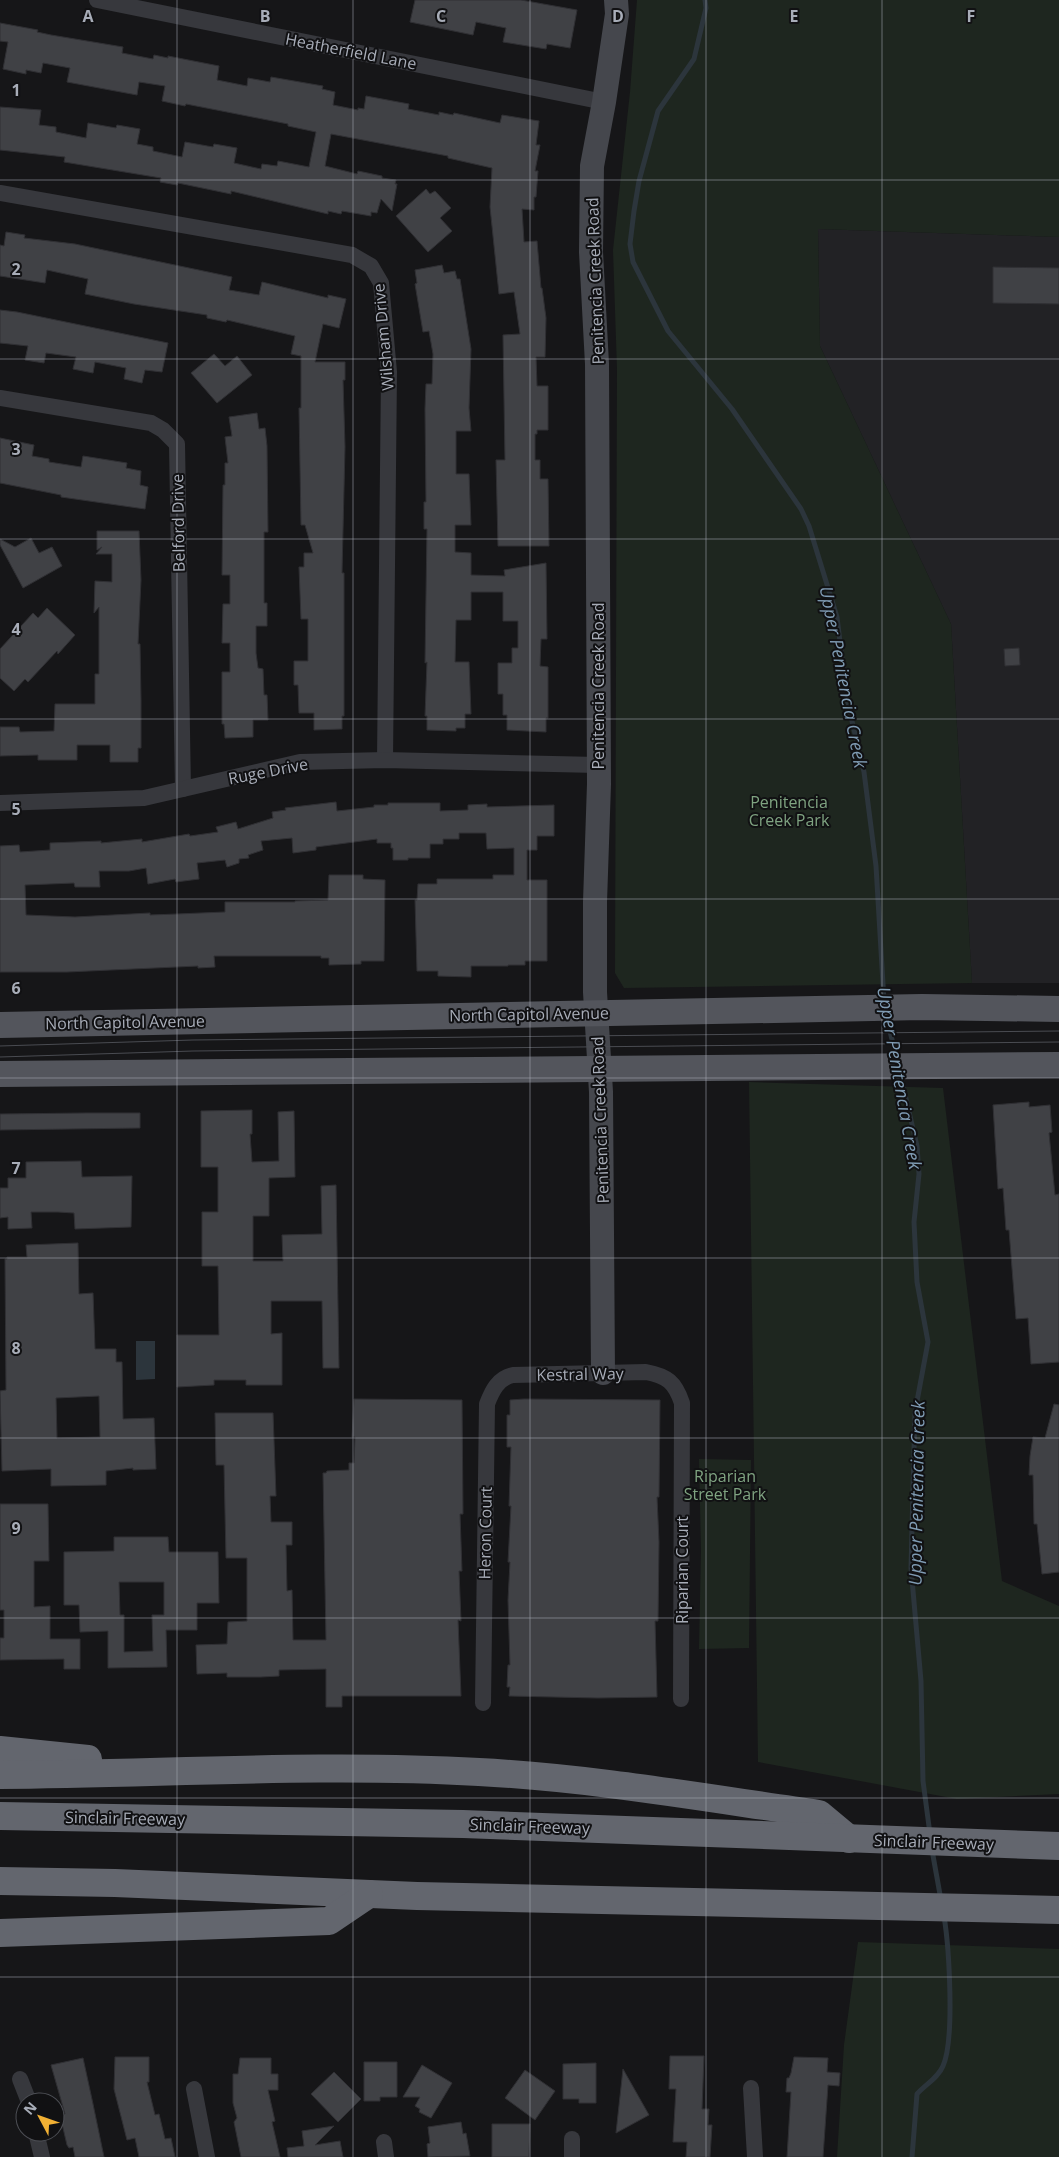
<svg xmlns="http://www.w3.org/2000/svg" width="1059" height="2157" font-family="'Open Sans',sans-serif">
<rect width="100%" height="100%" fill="#161618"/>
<!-- built -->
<polygon fill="#222225" points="818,229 1059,237 1059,983 972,983 951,624 820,346"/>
<!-- green -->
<g fill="#1e261f">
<polygon points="637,0 1059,0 1059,237 818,229 820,346 951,624 972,983 624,988 615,973 617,369 613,250 630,92"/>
<polygon points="749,1082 943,1088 1002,1581 1059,1606 1059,1794 957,1799 758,1762"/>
<polygon points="699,1459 751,1460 749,1648 699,1649 701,1551"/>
<polygon points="858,1942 1059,1949 1059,2157 837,2157 844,2045"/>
</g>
<!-- water -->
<polygon fill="#2c353c" points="136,1341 155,1341 155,1379 136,1380"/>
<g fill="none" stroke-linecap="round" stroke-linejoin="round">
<!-- stream -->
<g stroke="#2c353c" stroke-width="5">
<polyline points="705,0 706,8 694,59 658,111 639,181 634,211 630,244 633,262 668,331 732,409 801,509 809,526 837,617 847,700 864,772 876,866 884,1001"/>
<polyline points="886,1015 897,1060"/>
<polyline points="900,1073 917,1146 919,1174 914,1222 917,1282 928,1342 915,1412 911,1568 921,1681 923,1781 930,1834"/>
<polyline points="932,1850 941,1900"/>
<path d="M912 2157 917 2094C926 2084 938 2078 943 2066 955 2039 949 1947 944 1916"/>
</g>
</g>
<!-- building -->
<g fill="#404145" stroke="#303034" fill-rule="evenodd">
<polygon points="415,0 521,0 577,10 570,48 547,44 546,49 503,42 506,28 476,22 473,35 410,22"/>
<polygon points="0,23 38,30 37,32 51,35 123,47 122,53 153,59 154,55 168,58 168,56 219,66 217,80 247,86 248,78 270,82 271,77 323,86 322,89 335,92 333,105 358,110 358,108 364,109 366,96 409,104 408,109 439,115 439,112 453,115 454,113 500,123 502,115 539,121 536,145 540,145 535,171 538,171 536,197 534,197 534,210 522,209 524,242 537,241 541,288 542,288 546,318 545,357 536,357 537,386 548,386 548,430 537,430 537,434 535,434 535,460 540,460 540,479 548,479 549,546 498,546 496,460 505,460 503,335 520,334 514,292 499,294 490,207 492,168 448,158 448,156 331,134 325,166 357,174 358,171 382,176 382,178 396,180 395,184 397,184 392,211 381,199 377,213 371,212 371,216 342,211 341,214 328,211 328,214 231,191 231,194 178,183 177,185 160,182 161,178 64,162 65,157 0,150 0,107 41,110 39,125 56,127 56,132 86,138 88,123 116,128 117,125 140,129 137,144 153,147 153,151 182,157 185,142 213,147 214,144 237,148 234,163 261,169 262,164 277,166 278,161 309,167 316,132 288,126 288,124 186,104 185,106 162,101 165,86 139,82 137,95 67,82 70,68 43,63 41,73 26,70 26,74 3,69 8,42 0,41"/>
<polygon points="426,189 430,194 435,191 451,208 440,218 452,231 428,252 396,216"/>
<polygon points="6,232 25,235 24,238 75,244 232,277 229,290 259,295 262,282 328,298 328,295 346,299 339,328 323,324 315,362 345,362 345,380 343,380 345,447 342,573 344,573 344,716 342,716 342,729 314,730 314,713 299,713 298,685 294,685 294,661 308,661 308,619 301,619 299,567 304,567 304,553 313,553 305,525 301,525 299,408 301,408 301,356 291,354 295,336 227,320 226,322 207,318 207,315 134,304 85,294 88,279 47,270 45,283 0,276 0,245 4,246"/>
<polygon points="442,265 444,273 455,271 457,279 460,279 471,349 469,408 471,431 456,431 456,474 469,474 471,525 455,525 455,552 471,553 471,575 505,576 504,570 546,563 547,639 541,639 540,666 548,667 548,718 546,718 546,732 507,730 507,715 503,715 503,694 498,694 498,663 512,663 512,648 518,648 518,621 503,621 503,592 471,592 471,620 456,620 455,662 469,662 471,714 465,714 465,728 456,728 456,731 427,730 427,716 425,716 427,662 425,663 427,529 424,529 424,502 426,502 425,409 426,384 432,384 433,354 429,331 423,332 415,284 417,283 415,270"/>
<polygon points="993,267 1059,268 1059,304 993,303"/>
<polygon points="0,310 17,312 168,343 162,372 145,370 142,383 124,379 126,368 95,362 93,373 73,369 76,357 46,353 44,363 25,360 28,346 0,343"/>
<polygon points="214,354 225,366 237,356 252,375 217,403 191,373"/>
<polygon points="257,413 259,429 265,428 267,446 268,532 264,532 264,603 267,603 267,626 256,626 256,653 258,668 263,669 264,695 267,695 268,720 253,720 253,737 225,738 224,724 222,724 222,672 230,672 230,643 222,643 223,604 230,604 230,575 222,575 223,485 225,485 225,463 228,463 225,437 232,436 229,417"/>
<polygon points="0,438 34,445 32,456 49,459 49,462 81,467 83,456 127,463 126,468 141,471 140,485 148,487 145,509 61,497 61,495 0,483"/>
<polygon points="97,531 139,531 141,580 138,644 140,644 141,700 141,748 138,748 138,762 110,762 110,745 77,745 77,760 38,760 38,755 0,756 0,727 19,727 20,732 54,731 55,704 95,704 95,674 99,674 99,607 94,613 95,581 112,582 112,554 96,554 102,547 97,550"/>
<polygon points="31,538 39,553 52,547 62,566 23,588 0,545 0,539 15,547"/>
<polygon points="47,608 75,635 58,654 57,651 28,682 25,679 14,691 0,678 0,649 33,613 38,618"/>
<polygon points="1019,648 1020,665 1005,666 1004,649"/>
<polygon points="336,802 337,811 374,807 374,805 388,805 388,803 440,803 440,811 468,810 468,805 487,804 487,807 554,805 554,836 537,836 537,850 527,850 527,880 547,880 547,961 525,961 525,965 508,965 508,966 471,966 471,977 438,976 438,971 417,971 415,900 417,900 418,884 437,884 437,879 493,879 493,875 514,875 514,848 487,849 486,833 459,833 459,839 443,839 443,844 430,844 430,858 408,858 408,860 393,860 393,848 391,848 391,843 377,843 377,839 316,847 316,850 293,853 292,838 261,841 263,850 248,855 249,858 239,859 239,863 227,867 225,860 197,863 199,879 176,882 175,879 148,884 146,868 129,871 99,871 100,887 75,887 74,883 25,885 26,915 75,917 150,913 150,915 177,914 225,912 225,902 295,902 295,901 328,900 329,875 363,875 363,879 385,880 384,961 361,961 361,964 329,965 329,958 321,958 321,956 214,956 215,967 198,968 198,966 67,972 0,972 0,846 19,845 20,852 50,850 50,843 101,841 101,843 142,839 142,842 189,834 190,836 218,832 216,827 236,822 238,829 273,818 272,812 286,810 285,808"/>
<polygon points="1029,1102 1029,1107 1050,1105 1052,1132 1049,1133 1055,1195 1059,1194 1059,1362 1031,1364 1028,1318 1016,1319 1009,1230 1006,1230 1003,1188 998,1189 993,1105"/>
<polygon points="252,1110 252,1134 250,1134 252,1162 279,1161 278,1112 294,1111 295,1177 269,1178 269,1216 253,1216 253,1261 283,1261 282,1235 322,1234 321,1186 336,1185 339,1368 323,1368 322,1301 271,1301 271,1334 282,1333 282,1385 246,1385 246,1380 214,1380 214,1385 177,1387 177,1335 219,1335 218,1266 202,1266 202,1212 218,1212 218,1167 201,1167 201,1111"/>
<polygon points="85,1113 140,1113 140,1128 0,1130 0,1114"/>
<polygon points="81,1161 82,1177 132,1176 131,1227 75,1229 74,1213 58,1212 31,1212 32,1228 8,1229 8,1217 0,1218 0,1188 8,1188 8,1178 26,1178 26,1162"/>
<path d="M78 1243 79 1294 93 1293 95 1349H116V1362H122L123 1419 154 1418 156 1469 133 1470V1468L106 1471V1485L51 1486V1469L2 1471 0 1391 6 1390 5 1259H7V1257H27L26 1245ZM99 1396 100 1437 57 1438 56 1398Z"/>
<polygon points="354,1399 462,1400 463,1514 460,1514 462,1571 459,1571 461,1621 458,1620 461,1696 342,1696 342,1707 326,1707 326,1669 279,1670 279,1676 261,1677 227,1677 227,1673 197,1674 196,1645 227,1644 228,1622 247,1621 247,1558 226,1558 224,1465 216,1465 215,1413 273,1413 276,1496 270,1496 271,1522 292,1522 292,1545 286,1545 287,1591 292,1590 293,1640 326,1640 323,1473 326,1473 327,1471 349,1470 349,1463 354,1463 355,1437 352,1437"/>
<polygon points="524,1399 660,1400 659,1497 657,1497 659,1542 658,1621 655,1621 657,1697 598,1698 509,1696 510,1687 507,1687 508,1665 510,1665 508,1600 510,1562 508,1562 511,1506 509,1506 511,1447 507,1447 507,1415 510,1415 510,1400"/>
<polygon points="1054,1404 1059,1405 1059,1572 1042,1574 1037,1524 1034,1524 1033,1475 1029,1475 1030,1456 1033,1437 1045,1438"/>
<polygon points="0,1504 48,1504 49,1561 34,1561 34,1607 50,1606 50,1639 80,1639 80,1669 64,1669 64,1659 0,1660 0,1638 4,1638 4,1610 0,1610"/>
<path d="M114 1537H168L169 1552H218L219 1603H197V1630H166L167 1667 108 1668V1631L80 1632 79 1605H64V1552L114 1551ZM119 1582H164V1615H152L153 1651 124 1652V1615H120Z"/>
<polygon points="670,2056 704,2056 702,2109 709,2109 708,2125 712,2125 710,2157 686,2157 687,2142 673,2142 676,2089 669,2089"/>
<polygon points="115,2057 149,2057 149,2082 147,2082 155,2115 159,2114 165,2139 171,2138 175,2157 139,2157 135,2138 127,2140 114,2089"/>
<polygon points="794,2057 828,2058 827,2072 840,2073 839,2086 828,2085 823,2157 787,2157 791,2092 786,2092 787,2078 789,2078 791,2073"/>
<polygon points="83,2058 93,2104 104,2157 75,2157 73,2147 69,2148 67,2145 60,2115 65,2114 51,2065"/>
<polygon points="240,2058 271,2058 271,2074 278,2074 278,2090 268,2090 275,2121 272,2122 280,2157 241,2157 234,2122 237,2118 233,2103 233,2074 238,2074"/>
<polygon points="364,2062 397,2062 397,2097 380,2097 380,2101 364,2101"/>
<polygon points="596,2063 596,2103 579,2103 579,2099 563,2099 563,2064"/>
<polygon points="422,2065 452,2083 431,2118 419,2112 420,2109 415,2106 420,2097 403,2097"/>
<polygon points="623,2069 649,2115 616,2133"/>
<polygon points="525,2070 555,2091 535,2120 505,2098"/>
<polygon points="334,2072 361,2099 338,2122 311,2094"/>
<polygon points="461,2122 463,2134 466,2133 470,2156 428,2157 427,2144 430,2143 428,2127"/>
<polygon points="492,2124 530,2124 529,2157 492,2157"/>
<polygon points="334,2126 315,2145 340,2141 343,2157 288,2157 287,2148 304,2146 302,2131"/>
</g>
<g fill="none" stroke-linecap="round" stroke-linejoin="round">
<!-- street -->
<g stroke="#37383d" stroke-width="16">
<polyline points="97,0 604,102"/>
<polyline points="0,193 352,255 371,266 381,283 389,372 385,760"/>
<polyline points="0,398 151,423 163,430 177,444 183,789"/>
<polyline points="0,803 144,798 300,762 385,760 598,765"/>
<path d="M483 1703 487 1404C492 1391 498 1378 513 1375L646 1372C667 1376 675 1382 682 1403L681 1699"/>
<polyline points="20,2079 29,2102"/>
<polyline points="751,2088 755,2157"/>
<polyline points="194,2089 207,2157"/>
<polyline points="36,2132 42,2157"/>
<polyline points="384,2142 386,2157"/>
<polyline points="572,2157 572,2139"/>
</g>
<!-- secondary -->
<polyline stroke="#45474d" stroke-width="24" points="603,1373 601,1092 595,992 595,902 599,784 597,364 591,252 592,166 604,102 617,14 616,0"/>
<!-- primary -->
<g stroke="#53555c" stroke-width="26">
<polyline points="0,1025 922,1007 1059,1009"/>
<polyline points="0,1074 1059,1065"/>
</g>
<!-- highway -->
<g stroke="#63666e" stroke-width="28">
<polyline points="0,1750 88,1759"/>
<path d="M0 1775C159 1774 320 1763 479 1772 593 1778 706 1798 819 1814L849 1839"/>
<polyline points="0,1816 463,1824 1059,1846"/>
<polyline points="0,1881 115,1883 417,1896 1059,1910"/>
<polyline points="0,1933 329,1921 369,1894"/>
</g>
<!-- tram -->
<g stroke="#4a4c52" stroke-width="1">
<polyline points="0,1046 193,1040 1059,1031"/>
<polyline points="0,1057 193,1051 1059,1042"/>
</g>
</g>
<!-- grid -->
<path fill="none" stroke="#a8adb8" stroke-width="1" stroke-opacity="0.55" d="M177 0V2157M353 0V2157M530 0V2157M706 0V2157M882 0V2157M0 180H1059M0 359H1059M0 539H1059M0 719H1059M0 899H1059M0 1078H1059M0 1258H1059M0 1438H1059M0 1618H1059M0 1798H1059M0 1977H1059"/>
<g text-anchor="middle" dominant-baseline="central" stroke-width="4" stroke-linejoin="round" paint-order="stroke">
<!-- street labels -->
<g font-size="16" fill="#a8adb8" stroke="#111113">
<text transform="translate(351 51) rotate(11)">Heatherfield Lane</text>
<text transform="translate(595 281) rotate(-92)">Penitencia Creek Road</text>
<text transform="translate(383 337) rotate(-95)">Wilsham Drive</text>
<text transform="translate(178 523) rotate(-91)">Belford Drive</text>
<text transform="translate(598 686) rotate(-90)">Penitencia Creek Road</text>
<text transform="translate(268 771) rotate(-11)">Ruge Drive</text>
<text transform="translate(529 1014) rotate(-1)">North Capitol Avenue</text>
<text transform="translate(125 1022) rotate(-1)">North Capitol Avenue</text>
<text transform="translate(600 1120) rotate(-92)">Penitencia Creek Road</text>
<text transform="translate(580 1374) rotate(-1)">Kestral Way</text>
<text transform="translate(485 1533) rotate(-89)">Heron Court</text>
<text transform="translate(682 1570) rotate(-90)">Riparian Court</text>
<text transform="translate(125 1818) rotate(1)">Sinclair Freeway</text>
<text transform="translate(530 1826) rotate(2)">Sinclair Freeway</text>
<text transform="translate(934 1842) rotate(2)">Sinclair Freeway</text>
</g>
<!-- park labels -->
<g font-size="16" fill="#7fa381" stroke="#111113">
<text x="789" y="802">Penitencia<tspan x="789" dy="18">Creek Park</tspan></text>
<text x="725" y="1476">Riparian<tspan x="725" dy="18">Street Park</tspan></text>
</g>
<!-- water labels -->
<g font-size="18" font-style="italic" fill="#7f9bb3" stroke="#111113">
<text transform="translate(844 677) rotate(79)">Upper Penitencia Creek</text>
<text transform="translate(900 1078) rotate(80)">Upper Penitencia Creek</text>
<text transform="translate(916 1493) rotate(-89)">Upper Penitencia Creek</text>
</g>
</g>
<g font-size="16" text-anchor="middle" font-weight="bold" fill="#a8adb8" stroke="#111113" stroke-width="4" stroke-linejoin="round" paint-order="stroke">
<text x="88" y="22">A</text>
<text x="265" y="22">B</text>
<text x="441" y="22">C</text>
<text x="618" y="22">D</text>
<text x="794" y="22">E</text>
<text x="971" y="22">F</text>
<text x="16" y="96">1</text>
<text x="16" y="275">2</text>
<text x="16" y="455">3</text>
<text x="16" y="635">4</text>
<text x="16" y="815">5</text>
<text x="16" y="994">6</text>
<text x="16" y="1174">7</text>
<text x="16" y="1354">8</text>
<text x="16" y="1534">9</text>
</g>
<!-- north arrow -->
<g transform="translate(40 2117) rotate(311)"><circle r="24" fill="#111113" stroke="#4d4f55"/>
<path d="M0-4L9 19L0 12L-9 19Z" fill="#f2b134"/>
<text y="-8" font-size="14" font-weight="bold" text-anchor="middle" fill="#a8adb8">N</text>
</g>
</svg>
